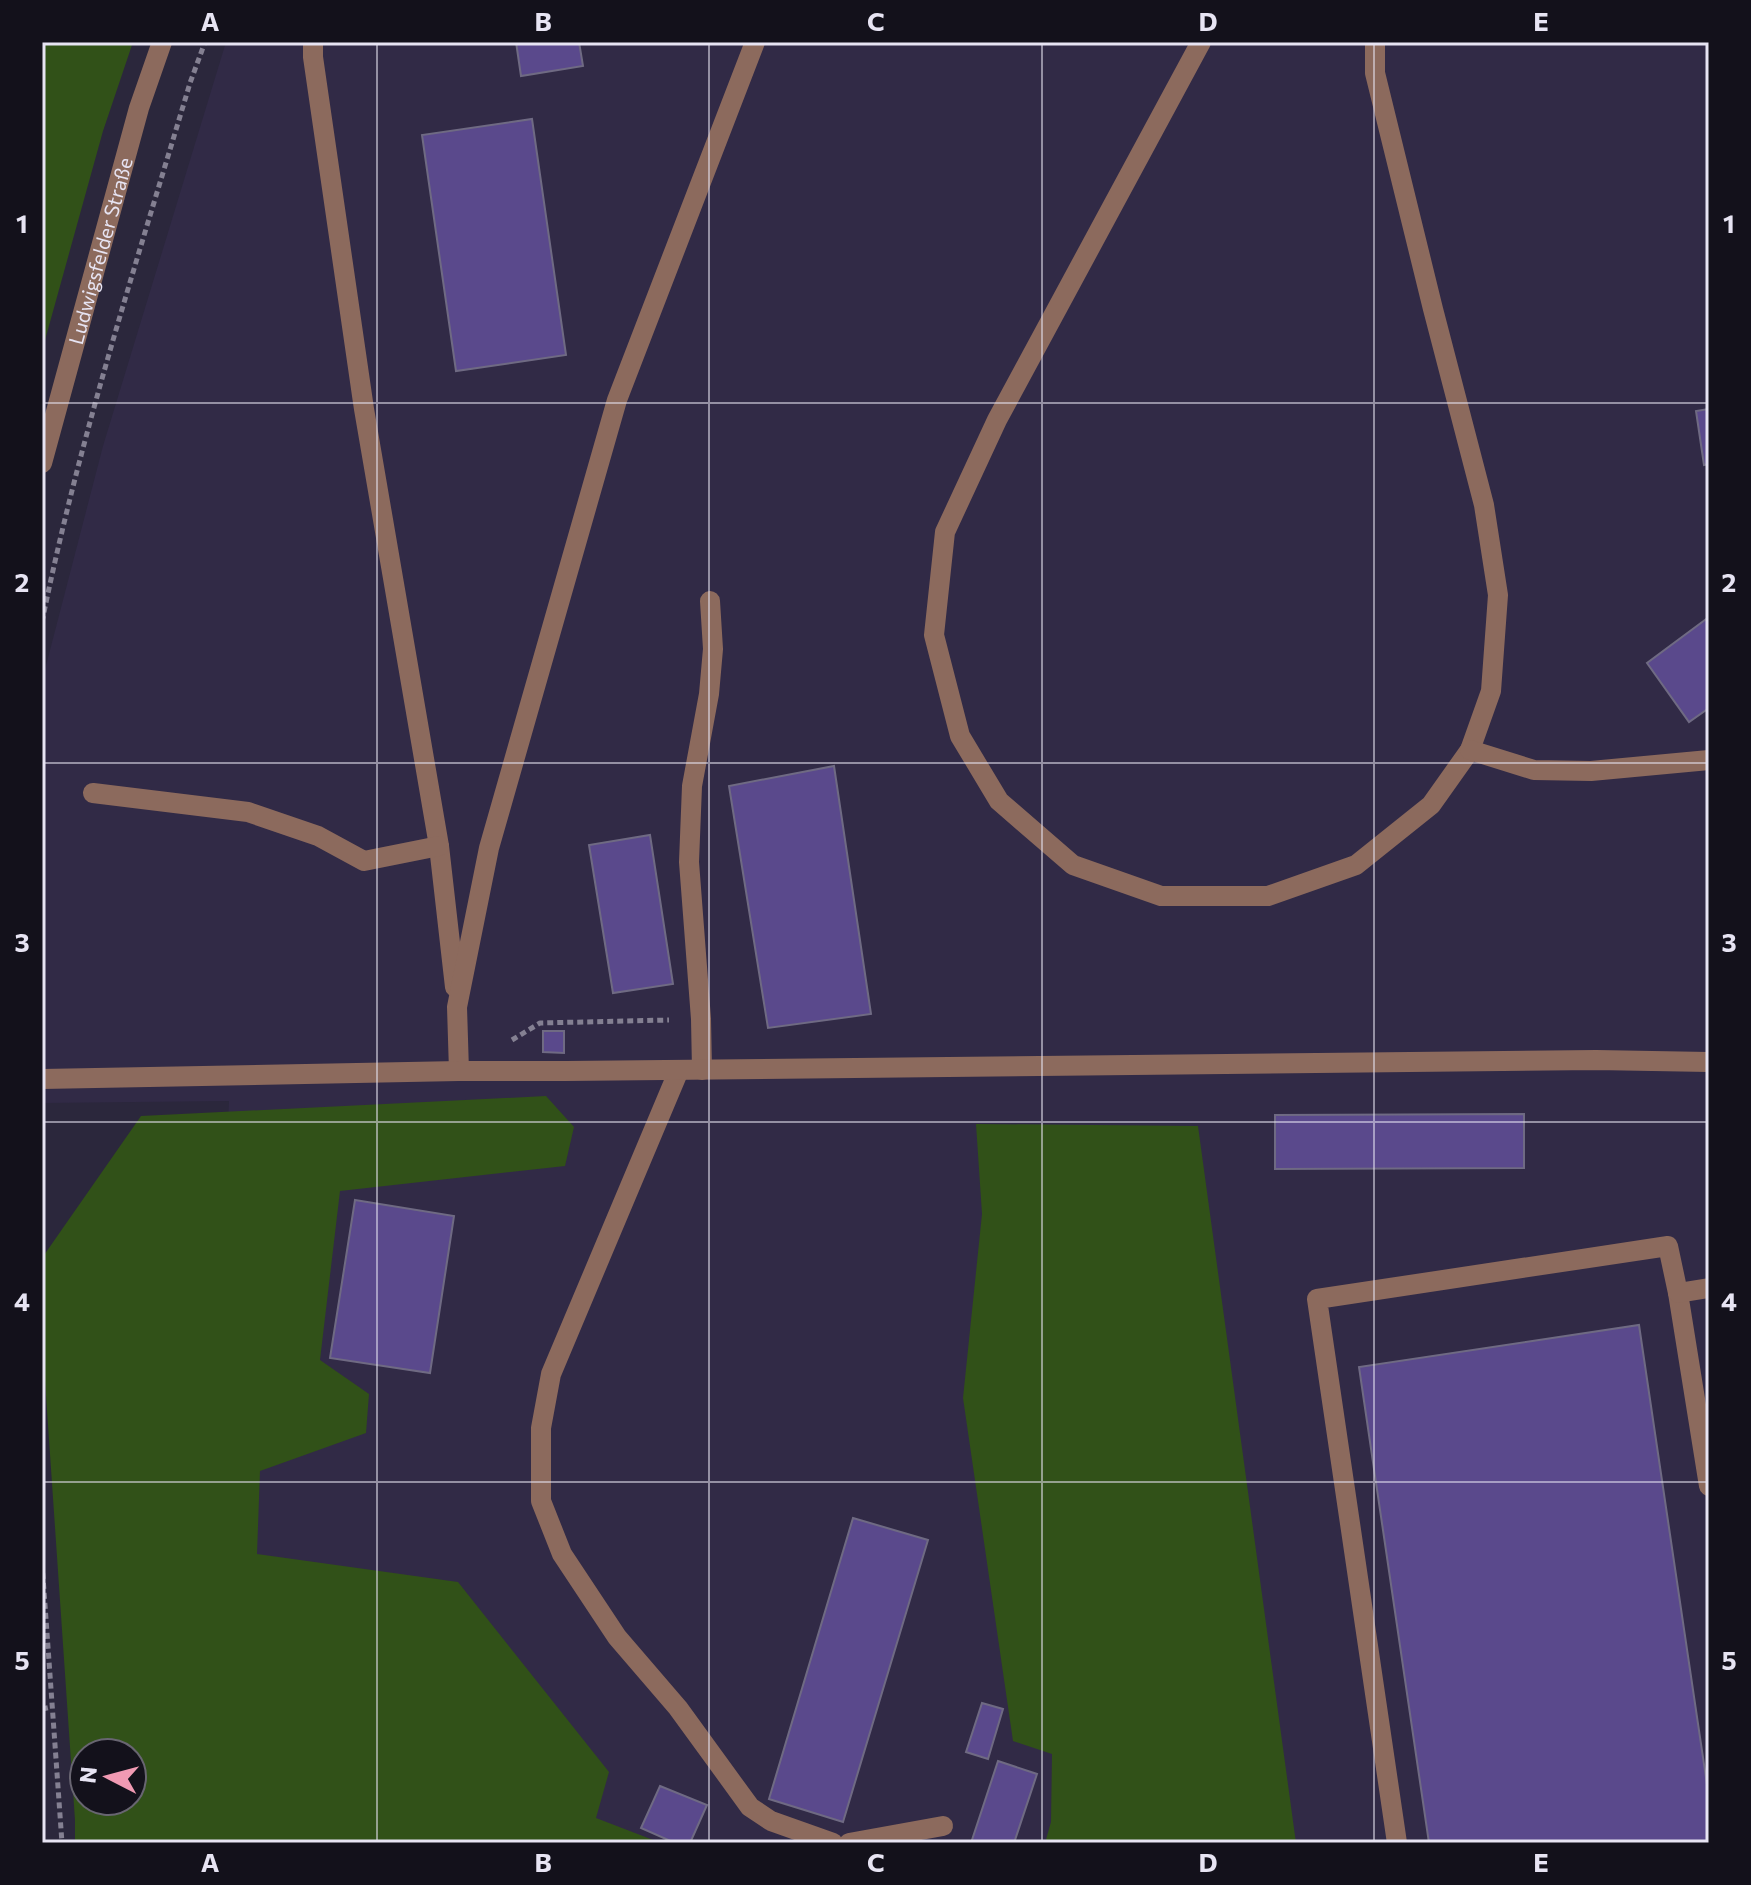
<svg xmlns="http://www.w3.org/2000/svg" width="1751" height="1885" font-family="Commissioner,sans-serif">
<rect width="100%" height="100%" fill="#2b273c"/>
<!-- built -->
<polygon fill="#312a46" points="226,42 1709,42 1709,1843 649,1843 572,1812 206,1588 229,1101 42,1103 42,681 103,446"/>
<!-- green -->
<g fill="#315118" fill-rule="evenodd">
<polygon points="42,42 133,42 103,131 42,351"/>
<path d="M546 1096 574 1127 565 1166 340 1191 320 1360 369 1394 366 1433 260 1471 257 1554 458 1582 609 1772 596 1818 661 1843H75V1820L42 1337V1258L141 1116ZM132 1753V1801H84V1753Z"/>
<polygon points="976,1124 1198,1126 1296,1843 1045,1843 1051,1822 1052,1754 1013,1741 963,1398 982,1214"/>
</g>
<!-- building -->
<g fill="#5a498c" stroke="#6f6a83" stroke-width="2">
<polygon points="516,42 579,42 583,66 521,76"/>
<polygon points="532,119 566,355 456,371 422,135"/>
<polygon points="1709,409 1709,464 1704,465 1696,411"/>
<polygon points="1709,617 1709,708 1689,722 1647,663"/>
<polygon points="834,766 871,1014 768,1028 729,786"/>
<polygon points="650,835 673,984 613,993 589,845"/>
<polygon points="543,1031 564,1031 564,1053 543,1052"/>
<polygon points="1524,1114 1524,1168 1275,1169 1275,1115"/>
<polygon points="355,1200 454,1216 430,1373 330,1358"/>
<polygon points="1639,1325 1709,1798 1709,1843 1429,1843 1359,1367"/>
<polygon points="853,1518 928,1540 843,1822 769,1799"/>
<polygon points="982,1703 1003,1709 988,1759 966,1752"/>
<polygon points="998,1761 1037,1774 1014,1843 971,1843"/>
<polygon points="660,1786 707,1805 690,1843 675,1843 641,1828"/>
</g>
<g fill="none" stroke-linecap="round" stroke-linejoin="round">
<!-- path -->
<g stroke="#848092" stroke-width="5" stroke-dasharray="6 4" stroke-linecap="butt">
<path d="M42 622C79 439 137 261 190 83L205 42"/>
<polyline points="512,1040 540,1023 669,1020"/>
<polyline points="42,1563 62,1843"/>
<polyline points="42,1709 51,1707"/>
</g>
<!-- minor -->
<g stroke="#8c6a5d" stroke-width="20">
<polyline points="313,42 313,57 364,409 439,846 455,987"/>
<polyline points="1201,42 997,420 945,532 934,635 960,736 999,801 1073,865 1161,896 1268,896 1356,865 1431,805 1470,750 1491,691 1498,595 1484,505 1433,309 1375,73 1375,42"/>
<path id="s1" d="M42 463 139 108 162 42"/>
<polyline points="1470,750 1534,770 1591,771 1709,760"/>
<polyline points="93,793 248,812 318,836 364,861 439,846"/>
<polyline points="679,1070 551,1374 541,1428 541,1501 562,1554 617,1637 678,1708 750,1807 771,1821 833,1843"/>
<polyline points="702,1070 701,1019 689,862 692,786 709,694 713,649 710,601"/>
<polyline points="459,1071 457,1007 489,848 617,400 755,42"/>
<polyline points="42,1079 459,1071 566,1071 1596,1060 1709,1062"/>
<polyline points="1678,1293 1709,1486"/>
<polyline points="849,1843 943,1826"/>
<polyline points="1397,1843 1317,1299 1668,1246 1678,1293 1709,1288"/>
</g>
</g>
<!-- grid -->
<path fill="none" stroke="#e7e4f3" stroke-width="2" stroke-opacity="0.55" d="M377 42V1843M709 42V1843M1042 42V1843M1374 42V1843M42 403H1709M42 763H1709M42 1122H1709M42 1482H1709"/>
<g text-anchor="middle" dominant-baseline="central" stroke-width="6" stroke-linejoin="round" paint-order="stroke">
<!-- street labels -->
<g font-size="20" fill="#e7e4f3" stroke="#13111b">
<text stroke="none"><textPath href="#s1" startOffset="220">Ludwigsfelder Straße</textPath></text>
</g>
</g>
<!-- border -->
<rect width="1751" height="1885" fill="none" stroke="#13111b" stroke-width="88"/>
<!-- north arrow -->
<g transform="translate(108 1777) rotate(276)"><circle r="38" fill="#13111b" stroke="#686571" stroke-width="2"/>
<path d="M0-6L14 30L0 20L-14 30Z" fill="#f19ab3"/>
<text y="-12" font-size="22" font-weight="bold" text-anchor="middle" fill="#e7e4f3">N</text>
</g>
<rect x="44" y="44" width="1663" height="1797" fill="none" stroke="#e7e4f3" stroke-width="3"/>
<g font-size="26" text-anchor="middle" font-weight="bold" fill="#e7e4f3">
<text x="210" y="31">A</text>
<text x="543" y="31">B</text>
<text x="876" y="31">C</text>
<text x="1208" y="31">D</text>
<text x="1541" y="31">E</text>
<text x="22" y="233">1</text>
<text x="1729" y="233">1</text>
<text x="22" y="592">2</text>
<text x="1729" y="592">2</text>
<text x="22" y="952">3</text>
<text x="1729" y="952">3</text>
<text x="22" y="1311">4</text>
<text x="1729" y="1311">4</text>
<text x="22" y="1670">5</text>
<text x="1729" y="1670">5</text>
<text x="210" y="1872">A</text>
<text x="543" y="1872">B</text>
<text x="876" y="1872">C</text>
<text x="1208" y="1872">D</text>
<text x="1541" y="1872">E</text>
</g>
</svg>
